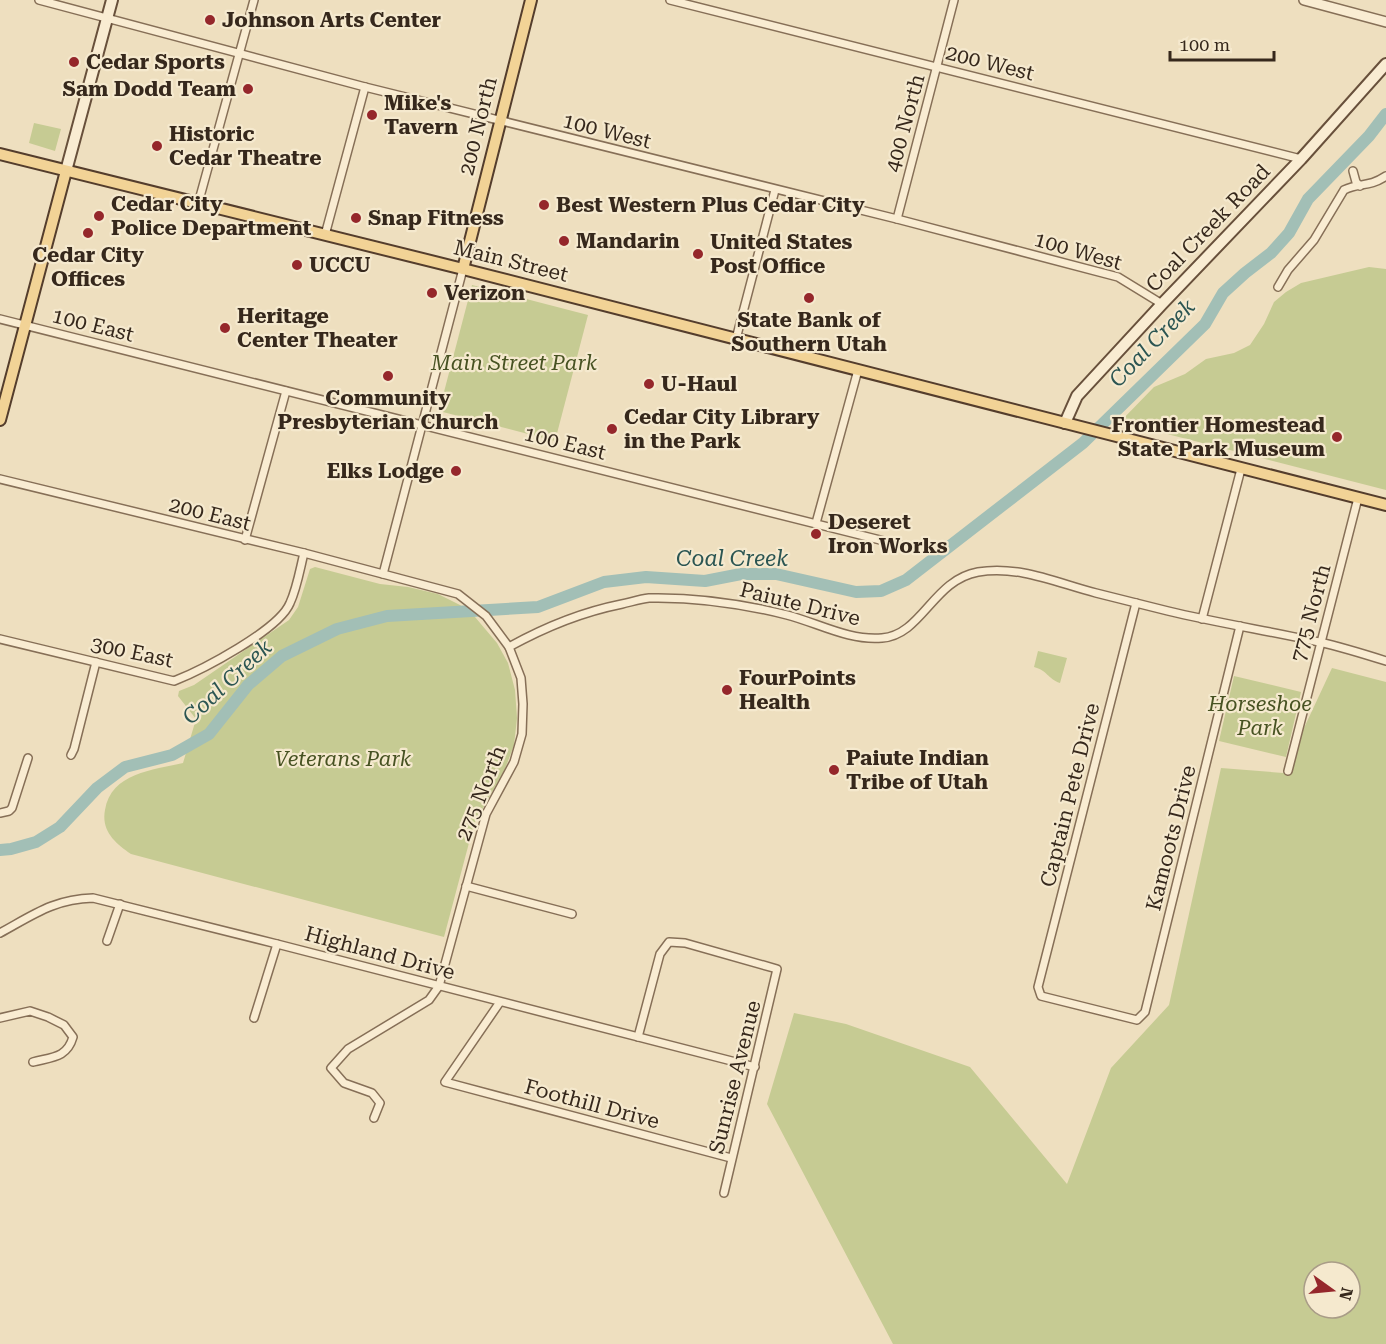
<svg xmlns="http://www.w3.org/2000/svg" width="1386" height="1344" font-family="'Roboto Serif',serif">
<rect width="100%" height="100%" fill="#eedfbf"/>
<!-- green -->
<g fill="#c6cb93" fill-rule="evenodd">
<polygon points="34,123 61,129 55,151 29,143"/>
<polygon points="1369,267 1386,269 1386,490 1120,422 1154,387 1185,374 1206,359 1234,353 1250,345 1264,324 1274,302 1286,292 1301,283"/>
<polygon points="472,285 588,315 555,441 439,411"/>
<path d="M315 567 380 584 408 587 438 594 460 605 475 617 497 643 508 663 515 690 517 718 514 745 505 769 474 824 444 937 131 854C115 843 101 831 105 810 111 773 153 770 183 763L196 719 178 696 179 691 194 685 289 620 298 607 310 569Z"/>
<path d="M1038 651 1067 658 1060 683C1048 679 1047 670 1034 667Z"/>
<path d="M1332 668 1386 682V1344H893L767 1104 794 1013 846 1024 970 1067 1067 1184 1111 1068 1169 1005 1221 768 1283 773ZM1314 1272H1350V1308H1314Z"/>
<polygon points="1234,676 1301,692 1286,757 1219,741"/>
</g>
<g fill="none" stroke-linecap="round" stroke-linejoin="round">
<!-- river -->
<polyline stroke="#a2bfb6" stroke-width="12" points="0,850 11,849 36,842 60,827 97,788 125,767 172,755 209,734 248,685 282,656 337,629 387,616 538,607 604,582 646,577 705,581 741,574 776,574 856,592 881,591 906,580 1083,443 1205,324 1223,293 1245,273 1271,253 1289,233 1308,199 1369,136 1386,114"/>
<defs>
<g id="minor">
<polyline points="39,0 365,87 897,219 1118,277 1162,304"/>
<polyline points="670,0 1301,159"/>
<polyline points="1353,171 1356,182 1360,186"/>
<polyline points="198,204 254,0"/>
<polyline points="897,219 954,0"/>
<polyline points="325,235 365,87"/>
<path d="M1278 287 1288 270 1314 240 1344 190C1360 182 1368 188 1386 176"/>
<polyline points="0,319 912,548"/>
<polyline points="736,339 775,190"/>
<polyline points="0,479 304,553 458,594 486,616 509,647 521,678 523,704 522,734 514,762 486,814 439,986 429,1000 348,1049 331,1068 344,1083 372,1093 380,1103 374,1118"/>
<polyline points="816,523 858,370"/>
<polyline points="245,540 286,391"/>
<polyline points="383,574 463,269"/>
<polyline points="1136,603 1038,987 1041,996 1137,1020 1145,1012 1240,626"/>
<polyline points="1202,619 1241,469"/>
<path d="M0 639 174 681C202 670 279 630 290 603 297 588 300 569 304 553"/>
<path d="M509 647C545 627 582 612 622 604 631 602 640 599 649 598 695 597 743 604 787 615 818 623 849 641 882 638 922 635 933 580 978 572 1019 565 1057 583 1096 593 1120 599 1144 605 1168 611 1218 623 1269 631 1319 642 1341 647 1364 654 1386 661"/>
<polyline points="71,755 74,749 96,662"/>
<polyline points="1288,771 1358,498"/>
<polyline points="0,813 9,811 12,808 28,758"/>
<polyline points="466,886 572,914"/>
<path d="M0 933C33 915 54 899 93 898L277 944 755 1067"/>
<polyline points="107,941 120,904"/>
<polyline points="500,1002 445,1082 731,1158"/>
<path d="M0 1018 30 1011 48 1017 64 1025 73 1037C67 1058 52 1057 33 1062"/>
<polyline points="254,1018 277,944"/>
<polyline points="638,1037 660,954 669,942 685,943 777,969 724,1193"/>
</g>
<polyline id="tertiary" points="1304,0 1386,22"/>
<g id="secondary">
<polyline points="66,171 112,0"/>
<polyline points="1065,423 1077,396 1162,304 1301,159 1386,64"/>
</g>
<g id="primary">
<polyline points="0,154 463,269 1386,505"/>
<polyline points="463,269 531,0"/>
<polyline points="0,420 66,171"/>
</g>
</defs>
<!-- minor casing -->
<use href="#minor" stroke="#866f57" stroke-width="10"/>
<!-- tertiary casing -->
<use href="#tertiary" stroke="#866f57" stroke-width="12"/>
<!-- secondary casing -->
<use href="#secondary" stroke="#68503b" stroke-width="14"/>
<!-- primary casing -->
<use href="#primary" stroke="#543d2c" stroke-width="14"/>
<!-- minor -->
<use href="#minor" stroke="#f9ecd2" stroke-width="7"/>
<!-- tertiary -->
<use href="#tertiary" stroke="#f9ecd2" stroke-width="9"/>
<!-- secondary -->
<use href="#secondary" stroke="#f9ecd2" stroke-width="10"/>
<!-- primary -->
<use href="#primary" stroke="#f2d396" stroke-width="10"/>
</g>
<!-- markers -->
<g fill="#95272b" stroke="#f5e9ce" stroke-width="2">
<circle cx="210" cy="20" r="6"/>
<circle cx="74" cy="62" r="6"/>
<circle cx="248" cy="89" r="6"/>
<circle cx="372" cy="115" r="6"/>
<circle cx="157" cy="146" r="6"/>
<circle cx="544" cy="205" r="6"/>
<circle cx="99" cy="216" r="6"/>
<circle cx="356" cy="218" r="6"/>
<circle cx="88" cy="233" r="6"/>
<circle cx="564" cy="241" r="6"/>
<circle cx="698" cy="254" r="6"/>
<circle cx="297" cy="265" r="6"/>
<circle cx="432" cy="293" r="6"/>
<circle cx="809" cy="298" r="6"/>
<circle cx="225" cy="328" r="6"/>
<circle cx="388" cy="376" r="6"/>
<circle cx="649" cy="384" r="6"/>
<circle cx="612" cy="429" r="6"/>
<circle cx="1337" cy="437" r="6"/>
<circle cx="456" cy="471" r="6"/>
<circle cx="816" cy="534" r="6"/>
<circle cx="727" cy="690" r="6"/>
<circle cx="834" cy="770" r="6"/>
</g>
<g text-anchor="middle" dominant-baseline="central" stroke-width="4.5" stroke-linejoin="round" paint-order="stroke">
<!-- poi labels -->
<g font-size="21" font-weight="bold" fill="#36281c" stroke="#f5e9ce" text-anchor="start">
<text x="222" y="20">Johnson Arts Center</text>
<text x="86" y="62">Cedar Sports</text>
<text x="236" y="89" text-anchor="end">Sam Dodd Team</text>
<text x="384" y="103">Mike's<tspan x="384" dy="24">Tavern</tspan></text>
<text x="169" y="134">Historic<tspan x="169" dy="24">Cedar Theatre</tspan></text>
<text x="111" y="204">Cedar City<tspan x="111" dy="24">Police Department</tspan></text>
<text x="556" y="205">Best Western Plus Cedar City</text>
<text x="368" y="218">Snap Fitness</text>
<text x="576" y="241">Mandarin</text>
<text x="710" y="242">United States<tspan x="710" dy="24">Post Office</tspan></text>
<text x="88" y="255" text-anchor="middle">Cedar City<tspan x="88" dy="24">Offices</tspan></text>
<text x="309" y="265">UCCU</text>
<text x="444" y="293">Verizon</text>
<text x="237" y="316">Heritage<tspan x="237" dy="24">Center Theater</tspan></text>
<text x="809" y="320" text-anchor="middle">State Bank of<tspan x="809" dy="24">Southern Utah</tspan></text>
<text x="661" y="384">U-Haul</text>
<text x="388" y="398" text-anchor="middle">Community<tspan x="388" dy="24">Presbyterian Church</tspan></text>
<text x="624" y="417">Cedar City Library<tspan x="624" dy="24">in the Park</tspan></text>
<text x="1325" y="425" text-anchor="end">Frontier Homestead<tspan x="1325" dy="24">State Park Museum</tspan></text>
<text x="444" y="471" text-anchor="end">Elks Lodge</text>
<text x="828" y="522">Deseret<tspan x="828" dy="24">Iron Works</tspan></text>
<text x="739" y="678">FourPoints<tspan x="739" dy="24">Health</tspan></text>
<text x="846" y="758">Paiute Indian<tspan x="846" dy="24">Tribe of Utah</tspan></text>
</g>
<!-- street labels -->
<g font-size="21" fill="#36281c" stroke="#f5e9ce">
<text transform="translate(990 63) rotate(14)">200 West</text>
<text transform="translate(905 123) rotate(-75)">400 North</text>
<text transform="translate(478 126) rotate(-76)">200 North</text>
<text transform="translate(607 131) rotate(14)">100 West</text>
<text transform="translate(1208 228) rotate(-46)">Coal Creek Road</text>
<text transform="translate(1078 251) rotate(16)">100 West</text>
<text transform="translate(511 261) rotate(14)">Main Street</text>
<text transform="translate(93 325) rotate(14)">100 East</text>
<text transform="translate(565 443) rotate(14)">100 East</text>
<text transform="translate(210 514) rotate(14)">200 East</text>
<text transform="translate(800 604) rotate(14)">Paiute Drive</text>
<text transform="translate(1311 613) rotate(-75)">775 North</text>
<text transform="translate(132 652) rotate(12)">300 East</text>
<text transform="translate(481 793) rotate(-68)">275 North</text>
<text transform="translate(1070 795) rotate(-76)">Captain Pete Drive</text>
<text transform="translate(1171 838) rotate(-76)">Kamoots Drive</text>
<text transform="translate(380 953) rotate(15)">Highland Drive</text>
<text transform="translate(735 1077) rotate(-76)">Sunrise Avenue</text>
<text transform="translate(592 1104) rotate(15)">Foothill Drive</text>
</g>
<!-- park labels -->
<g font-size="21" font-style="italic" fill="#475222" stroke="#f5e9ce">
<text x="514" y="363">Main Street Park</text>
<text x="1260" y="704">Horseshoe<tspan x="1260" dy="24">Park</tspan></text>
<text x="343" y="759">Veterans Park</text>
</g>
<!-- water labels -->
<g font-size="22" font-style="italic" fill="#2b5552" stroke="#f5e9ce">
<text transform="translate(1152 343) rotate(-46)">Coal Creek</text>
<text x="732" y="558">Coal Creek</text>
<text transform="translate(227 682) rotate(-43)">Coal Creek</text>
</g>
</g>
<!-- north arrow -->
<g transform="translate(1332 1290) rotate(105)"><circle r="28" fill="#f5e9ce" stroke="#a99c87" stroke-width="1.5"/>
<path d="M0-4.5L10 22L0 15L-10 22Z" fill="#95272b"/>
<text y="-9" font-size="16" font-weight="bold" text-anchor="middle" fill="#36281c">N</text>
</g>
<!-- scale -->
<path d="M1170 51v9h104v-9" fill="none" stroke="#36281c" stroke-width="3"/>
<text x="1179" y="51" font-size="18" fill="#36281c" stroke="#f5e9ce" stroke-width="4.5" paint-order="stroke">100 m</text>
</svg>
